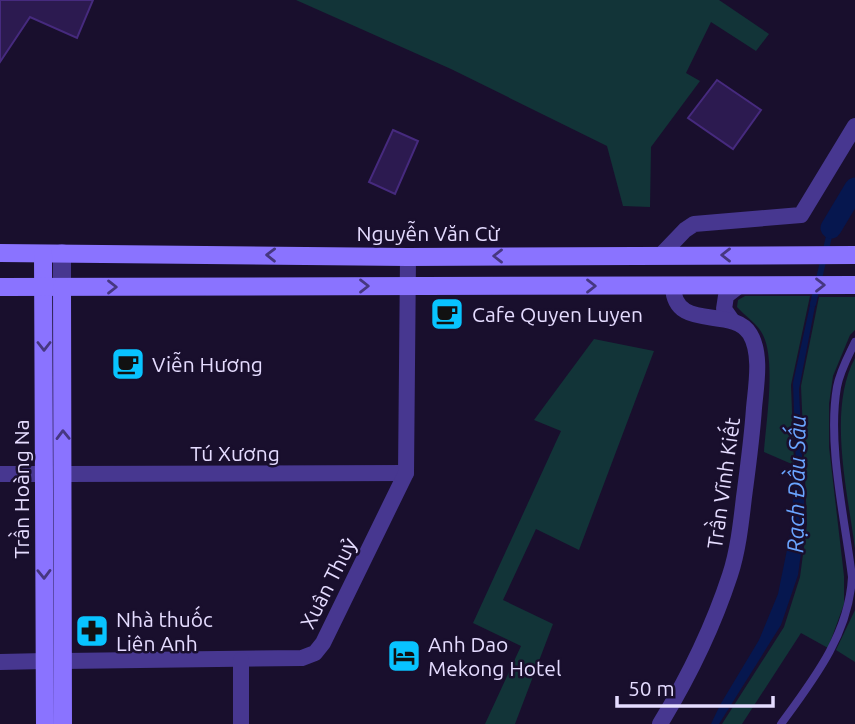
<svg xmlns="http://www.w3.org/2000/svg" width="855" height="724" font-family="Ubuntu,sans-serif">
<rect width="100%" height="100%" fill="#190f2d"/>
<!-- green -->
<g fill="#123438">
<polygon points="296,0 719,0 769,34 756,51 711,22 686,73 700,81 651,147 650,207 623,206 607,146 451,69"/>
<path d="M745 296H810L791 385 794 465 764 452C766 422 776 361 763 335 758 324 745 316 737 307L738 300Z"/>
<polygon points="819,297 855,297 855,330 850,335 833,376 829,404 829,447 844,576 844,604 828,648 801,633 742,724 722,724 784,627 800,577 807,524 801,386"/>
<polygon points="594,339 654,351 579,550 536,529 503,600 553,624 515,724 485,724 521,646 473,623 561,431 534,420"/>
<path d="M855 358V549C848 493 827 410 855 358Z"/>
<polygon points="855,610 855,662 836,650"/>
</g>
<!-- water -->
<polygon fill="#06174f" points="812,296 817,296 799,389 805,523 798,575 781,625 719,724 711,724 720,705 759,640 778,594 790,535 796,467 793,383"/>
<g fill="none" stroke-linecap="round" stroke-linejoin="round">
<!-- stream -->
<polyline stroke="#06174f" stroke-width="6" points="813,304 831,228"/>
<!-- canal -->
<polyline stroke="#06174f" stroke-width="21" points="831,228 855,188"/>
</g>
<!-- building -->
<g fill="#2c1a50" stroke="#462a7e" stroke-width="2">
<polygon points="0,0 93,0 77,38 30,17 0,62"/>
<polygon points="717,80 761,110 733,149 688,118"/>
<polygon points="393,130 418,141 395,194 369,182"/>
</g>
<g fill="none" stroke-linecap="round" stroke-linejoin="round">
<!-- service -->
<path stroke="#473790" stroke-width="8" d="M781 724C814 679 849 634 852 577 845 519 827 444 837 387 840 371 848 357 855 342"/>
<!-- minor -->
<g stroke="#473790" stroke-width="16">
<polyline points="661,255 685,230 694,224 801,215 855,126"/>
<polyline points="731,319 724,309 726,296 739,286"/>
<polyline points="0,474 44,474"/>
<polyline points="64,474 406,473"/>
<polyline points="64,661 302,658 315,653 323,643 406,473 408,257"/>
<polyline points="0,662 45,661"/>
<polyline points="241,724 241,660"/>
<path d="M660 724C688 678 713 627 730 575 738 551 741 523 744 497 748 467 752 438 754 408 756 386 762 354 750 334 732 305 674 333 673 286"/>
</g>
<!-- tertiary -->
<polyline stroke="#473790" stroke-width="18" points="62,253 62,287"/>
<!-- secondary -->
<g stroke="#8a73ff" stroke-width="18">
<polyline points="0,253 408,257 855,255"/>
<polyline points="43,254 45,724"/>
<polyline points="0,287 855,285"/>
<polyline points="62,287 63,724"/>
</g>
</g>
<!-- one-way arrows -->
<defs><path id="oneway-chevron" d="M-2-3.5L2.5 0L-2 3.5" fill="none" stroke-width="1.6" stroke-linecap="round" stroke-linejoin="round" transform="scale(1.75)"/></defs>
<g stroke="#463781">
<use href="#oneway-chevron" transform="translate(271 255) rotate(-179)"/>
<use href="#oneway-chevron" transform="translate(726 255) rotate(180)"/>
<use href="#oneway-chevron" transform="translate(498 256) rotate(180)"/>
<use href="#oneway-chevron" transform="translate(820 285)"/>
<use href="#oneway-chevron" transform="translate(364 286)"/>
<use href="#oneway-chevron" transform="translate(591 286)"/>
<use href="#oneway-chevron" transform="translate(112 287)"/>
<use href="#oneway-chevron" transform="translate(44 346) rotate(90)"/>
<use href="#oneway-chevron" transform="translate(63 435) rotate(-91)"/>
<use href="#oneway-chevron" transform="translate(44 574) rotate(89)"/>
</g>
<!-- icons -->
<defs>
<symbol id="cafe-square" viewBox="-11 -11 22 22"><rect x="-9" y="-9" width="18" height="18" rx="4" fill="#08c3ff" stroke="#190f2d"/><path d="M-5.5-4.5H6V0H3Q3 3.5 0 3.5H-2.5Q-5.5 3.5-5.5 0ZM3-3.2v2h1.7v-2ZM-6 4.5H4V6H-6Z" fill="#111"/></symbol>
<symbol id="pharmacy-square" viewBox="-11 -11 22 22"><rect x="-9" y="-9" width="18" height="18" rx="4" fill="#08c3ff" stroke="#190f2d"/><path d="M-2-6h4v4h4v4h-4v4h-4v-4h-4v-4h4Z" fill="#111"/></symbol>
<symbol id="hotel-square" viewBox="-11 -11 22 22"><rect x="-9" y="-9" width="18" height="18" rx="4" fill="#08c3ff" stroke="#190f2d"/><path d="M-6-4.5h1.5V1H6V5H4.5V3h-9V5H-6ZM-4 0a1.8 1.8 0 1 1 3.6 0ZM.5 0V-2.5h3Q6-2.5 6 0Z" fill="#111"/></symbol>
</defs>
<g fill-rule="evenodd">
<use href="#cafe-square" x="428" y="295" width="38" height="38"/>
<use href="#cafe-square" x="109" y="345" width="38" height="38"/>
<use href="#pharmacy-square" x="73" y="612" width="38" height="38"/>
<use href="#hotel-square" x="385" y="637" width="38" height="38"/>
</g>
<g text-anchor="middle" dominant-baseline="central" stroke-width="5" stroke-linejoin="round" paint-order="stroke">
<!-- street labels -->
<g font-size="21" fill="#e5dcff" stroke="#190f2d">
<text x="428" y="233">Nguyễn Văn Cừ</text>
<text x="235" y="453">Tú Xương</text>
<text transform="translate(723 483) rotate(-82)">Trần Vĩnh Kiết</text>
<text transform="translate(21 489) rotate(-90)">Trần Hoàng Na</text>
<text transform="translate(328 583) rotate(-63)">Xuân Thuỷ</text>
</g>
<!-- poi labels -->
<g font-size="21" fill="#e5dcff" stroke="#190f2d" text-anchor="start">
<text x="472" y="314">Cafe Quyen Luyen</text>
<text x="152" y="364">Viễn Hương</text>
<text x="116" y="619">Nhà thuốc<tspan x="116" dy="24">Liên Anh</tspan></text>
<text x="428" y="644">Anh Dao<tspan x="428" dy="24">Mekong Hotel</tspan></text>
</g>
<!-- water labels -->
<g font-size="23" font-style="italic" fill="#6aa5ff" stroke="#190f2d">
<text transform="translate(796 484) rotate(-89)">Rạch Đầu Sấu</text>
</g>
</g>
<!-- scale -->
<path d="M617 696v10h156v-10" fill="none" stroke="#e5dcff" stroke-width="3.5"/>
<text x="628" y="696" font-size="21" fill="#e5dcff" stroke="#190f2d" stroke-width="5" paint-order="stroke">50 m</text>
</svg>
